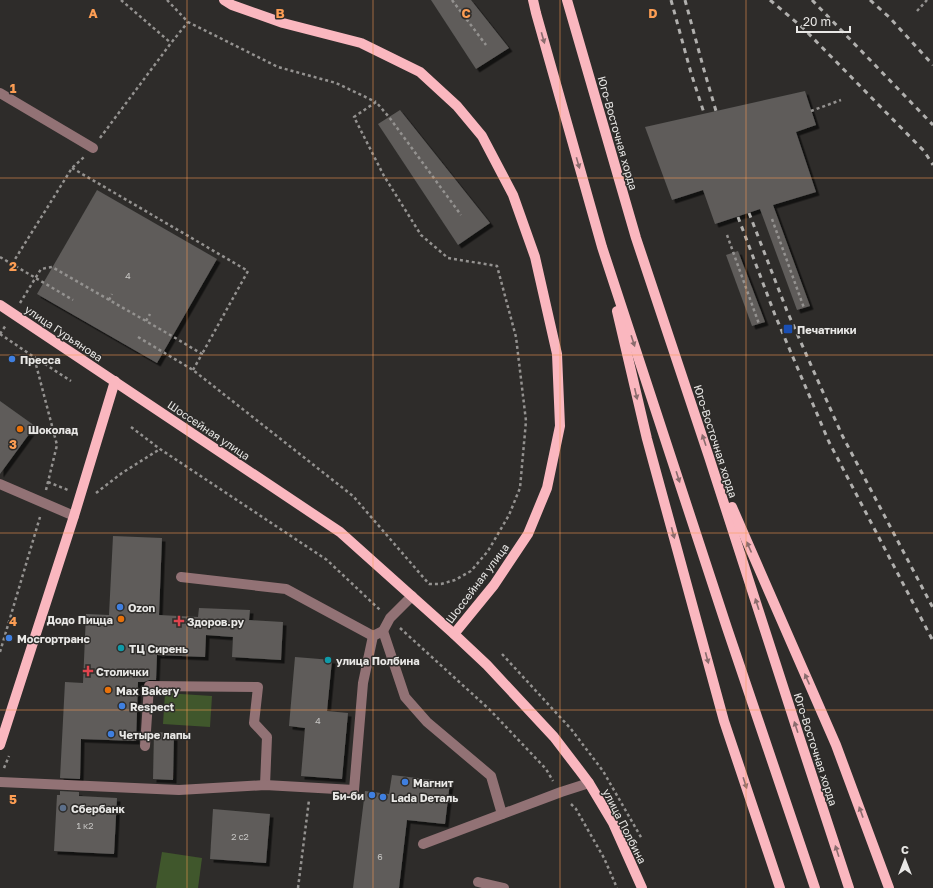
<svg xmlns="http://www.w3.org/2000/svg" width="933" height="888" font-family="'Golos Text',sans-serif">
<defs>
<filter id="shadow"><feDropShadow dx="3.5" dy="3.5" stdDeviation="0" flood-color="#0009"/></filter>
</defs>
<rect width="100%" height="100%" fill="#2e2c2a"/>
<!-- green -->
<g fill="#40572c">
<polygon points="165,693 212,696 210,727 163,724"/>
<polygon points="162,852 202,858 198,888 156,888"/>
</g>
<!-- building -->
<g fill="#5e5c5a" filter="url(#shadow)">
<polygon points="431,0 471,0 509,48 476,69"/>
<polygon points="805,91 816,125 796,132 816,192 773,205 810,306 797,310 760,209 715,224 703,190 672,200 645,127"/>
<polygon points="400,110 490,223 458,245 378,124"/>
<polygon points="97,190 217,259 157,363 37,294"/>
<polygon points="738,251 765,322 752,326 726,255"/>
<polygon points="0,401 35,426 0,474"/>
<polygon points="113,536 162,538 159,615 198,617 199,608 250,610 249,620 283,622 281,660 232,657 233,637 206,635 205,657 157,655 156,680 149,680 144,682 138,682 136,741 81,739 80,779 60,778 65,682 83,683 86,614 109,615"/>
<polygon points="295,657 332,660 327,711 348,713 342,779 301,776 305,728 289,726"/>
<polygon points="154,732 174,733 173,780 153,779"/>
<polygon points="392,775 450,782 445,824 407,820 399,888 353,888 365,791 389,794"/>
<polygon points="60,791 79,792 79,796 117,798 114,854 54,851 57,795 60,795"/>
<polygon points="213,809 270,814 266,863 210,859"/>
</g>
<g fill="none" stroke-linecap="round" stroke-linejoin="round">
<!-- path -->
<g stroke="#949290" stroke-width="2.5" stroke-dasharray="3 3" stroke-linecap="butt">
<polyline points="121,0 171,43"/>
<polyline points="167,0 188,22 278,67 336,83 376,102"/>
<polyline points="452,0 486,45"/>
<polyline points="917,11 927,0"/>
<polyline points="811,111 841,100"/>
<polyline points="100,138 171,43 188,22"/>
<polyline points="72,168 248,271 202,354"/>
<polyline points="772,219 804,308"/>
<polyline points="727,235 759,324"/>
<polyline points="0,257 73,300"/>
<polyline points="12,264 72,168 84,157"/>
<polyline points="109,300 112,294"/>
<polyline points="20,303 41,269 52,267 172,336 202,354 193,370"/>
<polyline points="146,321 150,314"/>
<polyline points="0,334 6,325"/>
<polyline points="0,334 34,357"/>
<polyline points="138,337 193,370 353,496 429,584 441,584 455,580 471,571 488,551 509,515 520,488 526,421 516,337 497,266 448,258 421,235 384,176 354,117 376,102 389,117 461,215"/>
<polyline points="131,427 160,449 327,560 380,610"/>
<polyline points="48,482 68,490"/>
<polyline points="46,490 57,445 34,357 71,381"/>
<polyline points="96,493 122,473 160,449"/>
<polyline points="400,628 490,710 546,769 553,781"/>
<polyline points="0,652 40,517"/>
<polyline points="502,654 571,729 603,771 642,839"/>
<polyline points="4,768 9,756"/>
<polyline points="571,804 576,809 604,858 617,888"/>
<polyline points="298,888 309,800"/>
</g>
<!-- minor -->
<g stroke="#927275" stroke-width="10">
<polyline points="0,93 93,148"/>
<polyline points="0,484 74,516"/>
<polyline points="181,577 286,589 373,636"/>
<polyline points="383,631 405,697 427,722 491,776 502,814"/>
<polyline points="145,746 149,686 258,687 254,723 267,737 265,785"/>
<polyline points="0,782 179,790 265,785 354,790 363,683 373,636 383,631 390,618 412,596"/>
<polyline points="423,844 561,792 589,783"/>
<polyline points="478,882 504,888"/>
</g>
<!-- major -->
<g stroke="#fab7bf" stroke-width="10">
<polyline points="224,0 232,5 283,23 361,43 420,72 457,106 482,136 513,195 535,257 557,354 560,426 547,488 528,534 494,585 454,634"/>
<polyline points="533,0 536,13 602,247 727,628 815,888"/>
<polyline points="567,0 636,238 709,457 800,739 849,888"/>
<polyline points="0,305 340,532 454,634 487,665 554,737 580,771 589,783 613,823 642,888"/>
<polyline points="617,311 647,439 724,721 780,888"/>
<polyline points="732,507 836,745 889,888"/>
<polyline points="0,745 74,516 115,381"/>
</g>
<!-- rail -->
<g stroke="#b1b0ae" stroke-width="3" stroke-dasharray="5 5" stroke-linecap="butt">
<polyline points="671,0 691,73 704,113"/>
<polyline points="685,0 704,70 716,111"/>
<polyline points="770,0 803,28 924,151 933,165"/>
<polyline points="812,0 933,125"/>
<polyline points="870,0 889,17 933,65"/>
<polyline points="749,213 787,311 842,435 933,608"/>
<polyline points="738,217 775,315 829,442 933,641"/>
</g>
</g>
<!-- one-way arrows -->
<defs><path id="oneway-solid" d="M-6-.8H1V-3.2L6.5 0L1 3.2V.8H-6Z"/></defs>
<g fill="#8a6b6d">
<use href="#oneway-solid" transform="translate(543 38) rotate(74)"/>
<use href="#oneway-solid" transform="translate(578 163) rotate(74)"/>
<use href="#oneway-solid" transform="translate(633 341) rotate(72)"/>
<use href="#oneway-solid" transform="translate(636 394) rotate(77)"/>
<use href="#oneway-solid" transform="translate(704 440) rotate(-109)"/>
<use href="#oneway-solid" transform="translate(678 477) rotate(72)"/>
<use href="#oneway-solid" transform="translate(673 533) rotate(75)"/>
<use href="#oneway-solid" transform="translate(749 547) rotate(-114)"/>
<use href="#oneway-solid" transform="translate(757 604) rotate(-108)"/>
<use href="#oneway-solid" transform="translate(707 658) rotate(75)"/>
<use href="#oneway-solid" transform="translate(807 679) rotate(-114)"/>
<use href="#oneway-solid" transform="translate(796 727) rotate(-108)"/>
<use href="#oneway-solid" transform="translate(745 783) rotate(72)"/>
<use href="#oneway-solid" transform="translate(861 812) rotate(-110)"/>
<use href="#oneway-solid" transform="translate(837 851) rotate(-108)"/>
</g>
<!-- grid -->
<path fill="none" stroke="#fc9d53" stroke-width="1" stroke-opacity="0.55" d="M187 0V888M373 0V888M560 0V888M746 0V888M0 178H933M0 355H933M0 533H933M0 710H933"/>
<!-- markers -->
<rect fill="#1a4fb4" stroke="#2e2c2a" stroke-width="1.5" x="783" y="324" width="10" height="10" rx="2"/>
<g fill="#3f7fe0" stroke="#2e2c2a" stroke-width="1.5">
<circle cx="12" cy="359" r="4"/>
<circle cx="120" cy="607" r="4"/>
<circle cx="9" cy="638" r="4"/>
<circle cx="122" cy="706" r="4"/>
<circle cx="111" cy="734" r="4"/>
<circle cx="405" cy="782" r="4"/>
<circle cx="372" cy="795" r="4"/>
<circle cx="383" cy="797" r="4"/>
</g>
<g fill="#e8710a" stroke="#2e2c2a" stroke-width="1.5">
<circle cx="20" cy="429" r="4"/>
<circle cx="121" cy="619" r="4"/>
<circle cx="108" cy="690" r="4"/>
</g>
<g fill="#e0444e" stroke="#2e2c2a" stroke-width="1.5">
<path d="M177 615h4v4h4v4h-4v4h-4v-4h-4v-4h4z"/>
<path d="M86 665h4v4h4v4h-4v4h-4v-4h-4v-4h4z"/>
</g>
<g fill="#0f9aa8" stroke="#2e2c2a" stroke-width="1.5">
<circle cx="121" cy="648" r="4"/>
<circle cx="328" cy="660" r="4"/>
</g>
<circle fill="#5c6f8a" stroke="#2e2c2a" stroke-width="1.5" cx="63" cy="808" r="4"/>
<g text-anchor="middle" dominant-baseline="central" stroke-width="3" stroke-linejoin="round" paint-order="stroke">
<!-- number labels -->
<g font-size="9" fill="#c6c5c3">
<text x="128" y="275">4</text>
<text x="318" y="720">4</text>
<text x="85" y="825">1 к2</text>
<text x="240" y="836">2 с2</text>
<text x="380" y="856">6</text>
</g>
<!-- street labels -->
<g font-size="11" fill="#e9e8e6" stroke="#2e2c2a">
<text transform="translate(618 133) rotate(74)">Юго-Восточная хорда</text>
<text transform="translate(64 333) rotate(34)">улица Гурьянова</text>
<text transform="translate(209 430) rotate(34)">Шоссейная улица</text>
<text transform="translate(716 441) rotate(72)">Юго-Восточная хорда</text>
<text transform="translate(477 583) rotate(-53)">Шоссейная улица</text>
<text transform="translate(816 749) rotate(72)">Юго-Восточная хорда</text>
<text transform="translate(625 826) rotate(63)">улица Полбина</text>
</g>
<!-- poi labels -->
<g font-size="11" font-weight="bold" fill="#e9e8e6" stroke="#2e2c2a" text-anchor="start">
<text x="797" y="329">Печатники</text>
<text x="20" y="359">Пресса</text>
<text x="28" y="429">Шоколад</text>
<text x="128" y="607">Ozon</text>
<text x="113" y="619" text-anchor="end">Додо Пицца</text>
<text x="187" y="621">Здоров.ру</text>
<text x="17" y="638">Мосгортранс</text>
<text x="129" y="648">ТЦ Сирень</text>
<text x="336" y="660">улица Полбина</text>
<text x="96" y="671">Столички</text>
<text x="116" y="690">Max Bakery</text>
<text x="130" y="706">Respect</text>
<text x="119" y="734">Четыре лапы</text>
<text x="413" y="782">Магнит</text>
<text x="364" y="795" text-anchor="end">Би-би</text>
<text x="391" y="797">Lada Dеталь</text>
<text x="71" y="808">Сбербанк</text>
</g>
</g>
<g font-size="13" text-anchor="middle" font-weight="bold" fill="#fc9d53" stroke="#2e2c2a" stroke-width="3" stroke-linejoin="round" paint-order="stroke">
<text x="93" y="18">A</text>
<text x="280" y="18">B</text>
<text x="466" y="18">C</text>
<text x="653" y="18">D</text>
<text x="13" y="93">1</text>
<text x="13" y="271">2</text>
<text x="13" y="449">3</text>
<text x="13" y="626">4</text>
<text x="13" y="804">5</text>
</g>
<!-- north arrow -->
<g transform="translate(905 860)" stroke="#2e2c2a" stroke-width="3" paint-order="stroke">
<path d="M0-3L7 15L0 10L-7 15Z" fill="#e9e8e6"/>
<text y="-6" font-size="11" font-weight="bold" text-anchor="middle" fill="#e9e8e6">С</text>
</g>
<!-- scale -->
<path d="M797 26v6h53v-6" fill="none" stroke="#e9e8e6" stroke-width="2"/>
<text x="803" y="26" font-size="12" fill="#e9e8e6" stroke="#2e2c2a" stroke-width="3" paint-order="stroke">20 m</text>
</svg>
